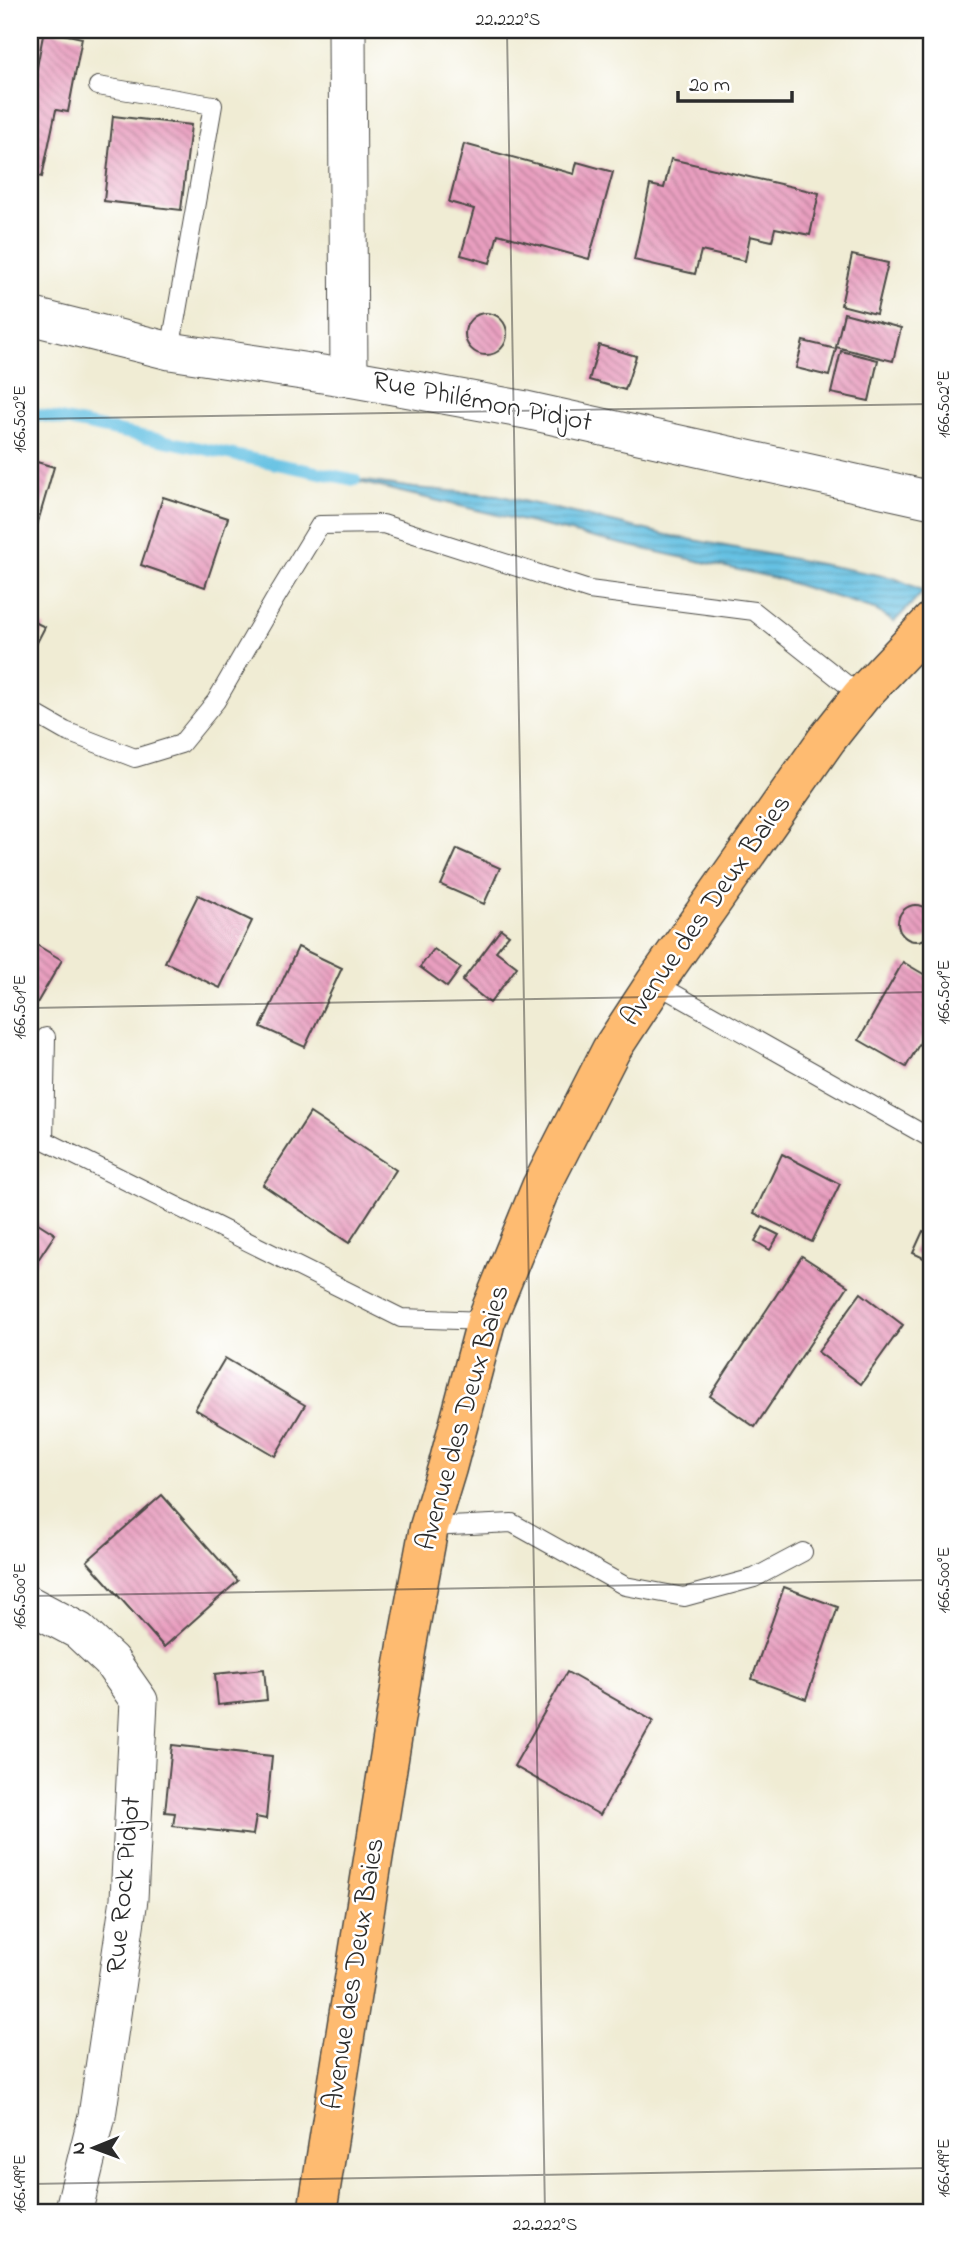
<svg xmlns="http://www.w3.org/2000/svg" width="962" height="2243" font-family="'Indie Flower',sans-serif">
<defs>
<pattern id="water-rules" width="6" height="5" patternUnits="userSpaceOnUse" patternTransform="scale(1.75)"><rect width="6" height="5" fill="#65c1e3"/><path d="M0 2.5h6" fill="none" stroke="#539db8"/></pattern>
<pattern id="building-back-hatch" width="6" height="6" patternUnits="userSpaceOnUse" patternTransform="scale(1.75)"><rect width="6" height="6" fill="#e99fc0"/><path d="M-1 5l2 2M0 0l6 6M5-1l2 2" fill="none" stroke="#bd829c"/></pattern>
</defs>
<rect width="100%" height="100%" fill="#fff"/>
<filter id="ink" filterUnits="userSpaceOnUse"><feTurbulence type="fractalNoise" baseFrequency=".0143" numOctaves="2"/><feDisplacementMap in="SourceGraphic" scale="14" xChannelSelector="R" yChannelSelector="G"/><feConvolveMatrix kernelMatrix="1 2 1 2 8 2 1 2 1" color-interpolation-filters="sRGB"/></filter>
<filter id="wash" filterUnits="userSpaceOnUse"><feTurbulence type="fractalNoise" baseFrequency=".00686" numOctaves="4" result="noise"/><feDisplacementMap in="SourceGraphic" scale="28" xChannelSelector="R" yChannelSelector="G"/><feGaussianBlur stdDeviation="1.57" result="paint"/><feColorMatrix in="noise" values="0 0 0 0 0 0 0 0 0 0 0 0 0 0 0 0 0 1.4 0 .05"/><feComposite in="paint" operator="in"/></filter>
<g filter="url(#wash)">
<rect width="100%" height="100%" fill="#f0ecd4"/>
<!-- water -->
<polygon fill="url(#water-rules)" stroke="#487687" stroke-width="2" points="338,477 414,488 497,495 667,535 894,578 924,591 894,622 874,609 775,578 603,540"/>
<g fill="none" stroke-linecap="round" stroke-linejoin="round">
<!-- stream -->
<polyline stroke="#65c1e3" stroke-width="12" points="30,413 355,480"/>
</g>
<g id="blocks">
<!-- building -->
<g fill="url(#building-back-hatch)">
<polygon points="44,30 82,38 68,112 56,110 42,177 30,174 30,104"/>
<polygon points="113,116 191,125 181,210 104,201"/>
<polygon points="464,144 574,174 577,162 613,172 589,259 498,234 490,263 461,255 474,209 449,202"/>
<polygon points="671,159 819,193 810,235 775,228 772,241 750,236 745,261 701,251 695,274 634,260 650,185 664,188"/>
<polygon points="852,255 888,263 876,314 841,305"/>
<polygon points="844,313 901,328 893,361 836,347"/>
<circle cx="486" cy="334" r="21"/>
<polygon points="803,341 836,349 829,376 796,368"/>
<polygon points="599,345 636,356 625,390 589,380"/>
<polygon points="841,351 878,360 869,401 831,393"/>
<polygon points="30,460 54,467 35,532 30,531"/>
<polygon points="163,497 228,518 205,587 141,565"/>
<polygon points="30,620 45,627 30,656"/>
<polygon points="457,849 500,868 484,904 441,885"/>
<polygon points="198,895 252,921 220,988 165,962"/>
<circle cx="916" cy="923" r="18"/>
<polygon points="501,929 509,935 496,951 517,967 490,1003 462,981"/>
<polygon points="30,941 62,960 30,1015"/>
<polygon points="298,947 342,968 305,1047 261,1027"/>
<polygon points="434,949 461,968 447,987 420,967"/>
<polygon points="903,962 932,979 932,1022 906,1067 859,1040"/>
<polygon points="310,1113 396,1170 349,1243 263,1185"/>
<polygon points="782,1154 840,1184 812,1242 754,1213"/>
<polygon points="30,1218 55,1234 30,1272"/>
<polygon points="763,1227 779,1235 770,1250 755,1241"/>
<polygon points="923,1231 932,1235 932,1262 913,1253"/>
<polygon points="802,1256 848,1286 755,1427 710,1396"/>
<polygon points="861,1293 903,1325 861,1384 818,1352"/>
<polygon points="225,1358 305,1405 275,1456 195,1409"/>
<polygon points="162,1495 238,1581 164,1647 87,1561"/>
<polygon points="784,1587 838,1607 806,1699 752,1679"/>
<polygon points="264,1669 267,1700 218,1705 215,1674"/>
<polygon points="567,1672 653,1721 600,1815 514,1766"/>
<polygon points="172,1745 272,1756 266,1819 256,1817 253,1835 173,1826 175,1813 165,1812"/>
</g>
</g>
</g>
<g filter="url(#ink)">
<use href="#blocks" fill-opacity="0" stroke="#494844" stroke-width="2"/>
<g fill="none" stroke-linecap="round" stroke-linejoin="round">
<defs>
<g id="lane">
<polyline points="98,86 213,105 170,351"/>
<polyline points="30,711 65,731 135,758 181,744 216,701 275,599 320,525 383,524 589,590 754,611 861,696"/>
<polyline points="655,983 932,1139"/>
<polyline points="46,1037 44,1140 401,1318 486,1321"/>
<polyline points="429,1527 512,1523 625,1586 684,1597 754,1578 803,1552"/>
</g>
<g id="street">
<polyline points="347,30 349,378"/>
<polyline points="30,316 170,351 349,378 526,410 932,500"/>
<polyline points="30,1605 79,1631 111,1661 139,1701 129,1899 97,2116 73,2213"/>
</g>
<polyline id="primary" points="317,2213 408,1639 429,1527 447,1468 486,1321 541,1187 611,1050 655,983 827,739 861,696 932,621"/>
</defs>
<!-- lane casing -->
<use href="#lane" stroke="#494844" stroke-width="20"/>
<!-- street casing -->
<use href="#street" stroke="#494844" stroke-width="39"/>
<!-- primary casing -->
<use href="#primary" stroke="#494844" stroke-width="41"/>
<!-- lane -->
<use href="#lane" stroke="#fff" stroke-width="18"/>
<!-- street -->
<use href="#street" stroke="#fff" stroke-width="37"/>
<!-- primary -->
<use href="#primary" stroke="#febb71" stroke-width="38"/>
</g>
</g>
<!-- ticks -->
<path fill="none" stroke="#2b2b2b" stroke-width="2" stroke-opacity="0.45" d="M507 30 545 2213M30 419 932 404M30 1008 932 992M30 1596 932 1580M30 2184 932 2168"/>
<g text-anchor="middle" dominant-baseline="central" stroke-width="5" stroke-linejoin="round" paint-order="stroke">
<!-- street labels -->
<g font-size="28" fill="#2b2b2b" stroke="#fff">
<text transform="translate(482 403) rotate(11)">Rue Philémon Pidjot</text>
<text transform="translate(707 911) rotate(-55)">Avenue des Deux Baies</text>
<text transform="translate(464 1418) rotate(-74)">Avenue des Deux Baies</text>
<text transform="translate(125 1885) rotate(-85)">Rue Rock Pidjot</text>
<text transform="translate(355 1974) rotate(-81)">Avenue des Deux Baies</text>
</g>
</g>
<!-- margin -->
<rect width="962" height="2243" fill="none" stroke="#fff" stroke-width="77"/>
<!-- north arrow -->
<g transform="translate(94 2148) rotate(269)" stroke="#ffffff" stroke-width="5" paint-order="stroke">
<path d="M0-5L12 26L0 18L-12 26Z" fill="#2b2b2b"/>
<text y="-10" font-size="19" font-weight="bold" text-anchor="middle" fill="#2b2b2b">N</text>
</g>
<!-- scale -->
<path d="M678 91v10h114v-10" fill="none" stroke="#2b2b2b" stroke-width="3.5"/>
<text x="689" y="91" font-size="21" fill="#2b2b2b" stroke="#ffffff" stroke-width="5" paint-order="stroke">20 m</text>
<rect x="38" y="38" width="885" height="2166" fill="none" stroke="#2b2b2b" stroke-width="2.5"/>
<g font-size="18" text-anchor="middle" fill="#2b2b2b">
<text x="508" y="25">22.222°S</text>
<text transform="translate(943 404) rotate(-90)" y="6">166.502°E</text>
<text transform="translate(19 419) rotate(-90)" y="6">166.502°E</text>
<text transform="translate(943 992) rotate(-90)" y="6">166.501°E</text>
<text transform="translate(19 1007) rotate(-90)" y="6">166.501°E</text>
<text transform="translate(943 1580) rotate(-90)" y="6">166.500°E</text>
<text transform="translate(19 1596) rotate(-90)" y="6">166.500°E</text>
<text transform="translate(943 2168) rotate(-90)" y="6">166.499°E</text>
<text transform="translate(19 2184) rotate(-90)" y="6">166.499°E</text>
<text x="545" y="2230">22.222°S</text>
</g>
</svg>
